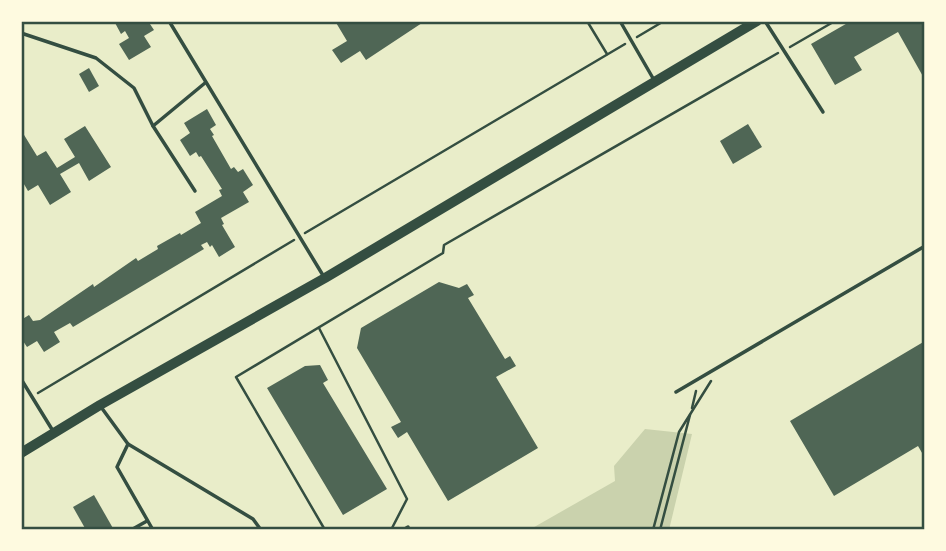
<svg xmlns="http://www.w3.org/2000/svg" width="946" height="551" font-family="Commissioner,sans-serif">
<rect width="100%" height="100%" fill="#e9edc9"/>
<!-- green -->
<polygon fill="#cad2ad" points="645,429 692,434 669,530 529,530 615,481 614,466"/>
<!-- building -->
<g fill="#4f6655">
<polygon points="114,21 148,21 154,30 144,36 151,47 129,60 119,44 129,38 125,31 121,34"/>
<polygon points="335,21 425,21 366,60 360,51 341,63 332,50 347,41"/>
<polygon points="851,21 925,21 925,80 898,32 854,57 862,70 835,85 811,44"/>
<polygon points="89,68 99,86 89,92 79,74"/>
<polygon points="207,109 216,125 210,129 214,135 212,136 231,169 234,167 238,172 243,169 253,185 243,192 249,202 221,218 224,224 222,225 235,247 219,257 212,245 210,247 207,242 201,245 204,249 73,327 70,323 54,332 60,342 44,352 37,341 27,347 21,338 21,320 29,315 33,321 40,320 93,284 94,287 136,258 138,261 158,249 157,246 180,233 181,235 201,223 195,212 222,196 219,190 222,189 201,156 199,157 196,152 190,156 180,140 190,133 184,123"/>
<polygon points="748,124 762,147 733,164 720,141"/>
<polygon points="85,126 111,167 89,181 79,163 60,174 71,192 50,205 38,185 28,191 21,179 21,130 37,156 46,151 57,168 75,157 64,139"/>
<polygon points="439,282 459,288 467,284 474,295 468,298 505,359 510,356 516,366 496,377 538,448 448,501 407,432 398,438 391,427 401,422 357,348 361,328"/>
<polygon points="925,341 925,458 918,446 834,496 790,421"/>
<polygon points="320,365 328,380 323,383 387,489 343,515 267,388 305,366"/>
<polygon points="94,495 114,530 86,530 73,507"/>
</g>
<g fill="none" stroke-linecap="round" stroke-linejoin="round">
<!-- path -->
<g stroke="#344e41" stroke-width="2.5">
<polyline points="587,21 607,54"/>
<polyline points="637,37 664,21"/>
<polyline points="790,47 835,21"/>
<polyline points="305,233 625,44"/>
<polyline points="319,328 407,499 391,530"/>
<polyline points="38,393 294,240"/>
<polyline points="692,408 696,391"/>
<polyline points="325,530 236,377 443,253 444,245 778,53"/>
<polyline points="653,530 679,432 711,381"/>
<polyline points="660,530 690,415"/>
</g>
<!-- service -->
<g stroke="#344e41" stroke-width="3.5">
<polyline points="169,21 324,277"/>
<polyline points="620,21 654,80"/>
<polyline points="765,21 823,112"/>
<polyline points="21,33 96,58 134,88 153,126 195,191"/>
<polyline points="153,126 205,83"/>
<polyline points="21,297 22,295"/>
<polyline points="21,379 53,431"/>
<polyline points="676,392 925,246"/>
<polyline points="101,407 128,444 253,519 261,530"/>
<polyline points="128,444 117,467 153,530"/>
<polyline points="131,530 147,521"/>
<polyline points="403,530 408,527"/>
</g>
<!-- tertiary -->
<polyline stroke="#344e41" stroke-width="10" points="21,453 100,405 325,278 757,21"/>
</g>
<!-- border -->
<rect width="946" height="551" fill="none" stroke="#fefae0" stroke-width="46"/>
<rect x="23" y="23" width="900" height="505" fill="none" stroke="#344e41" stroke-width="2.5"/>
</svg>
